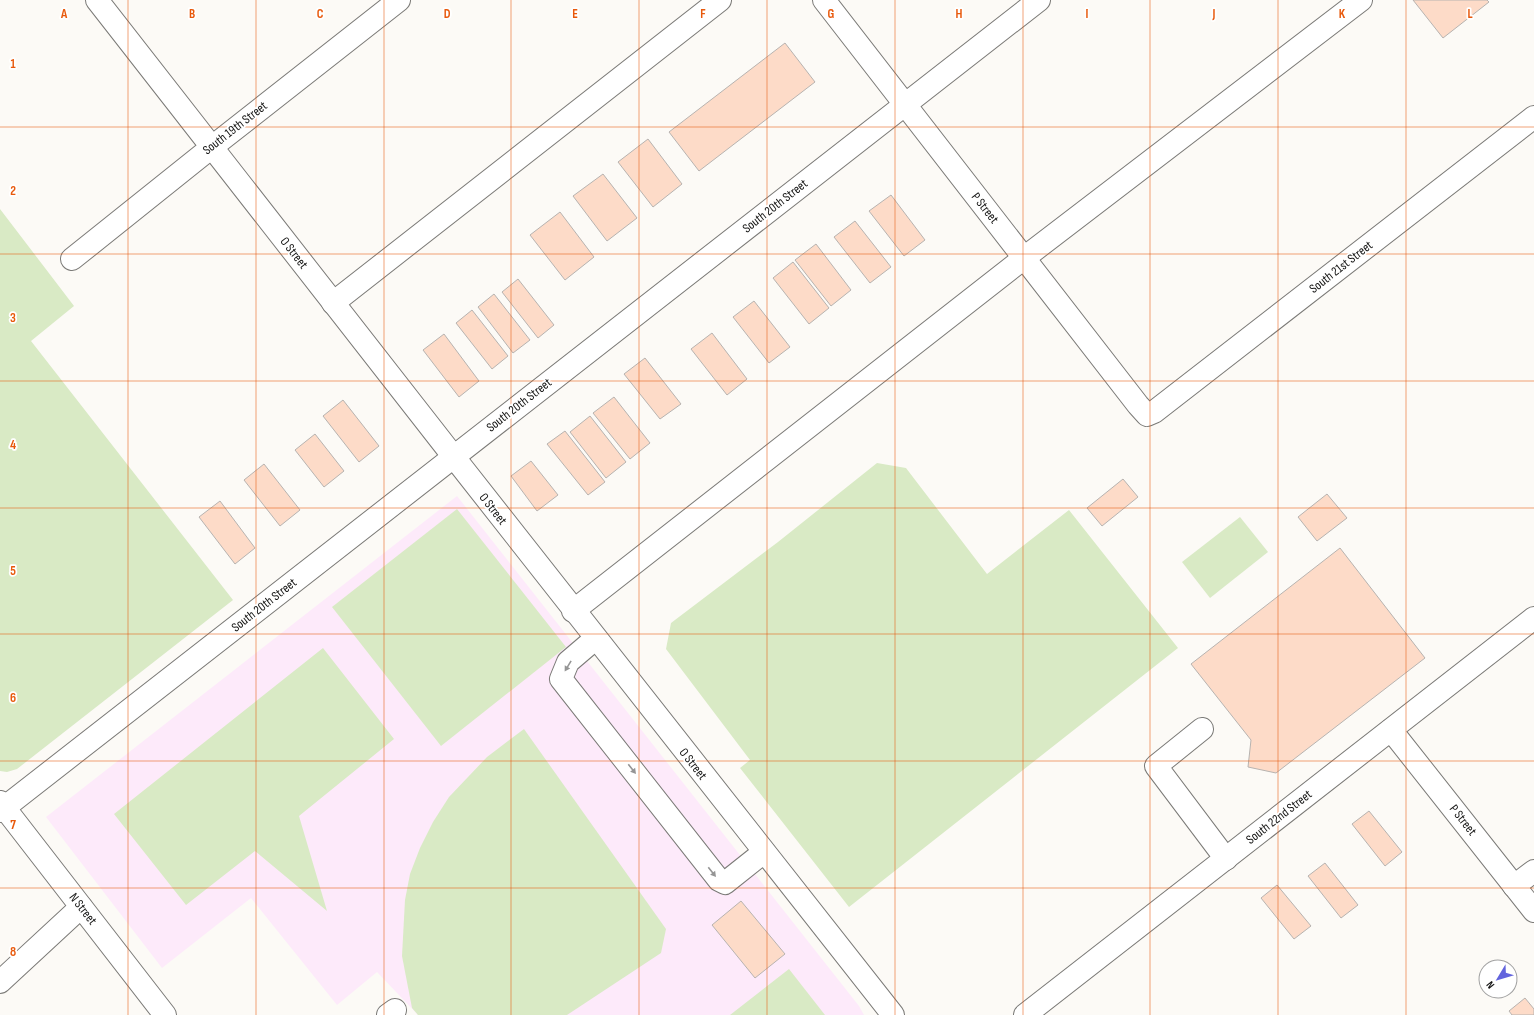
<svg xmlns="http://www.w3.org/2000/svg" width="1534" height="1015" font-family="'Sofia Sans Condensed',sans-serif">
<rect width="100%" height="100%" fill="#fcfaf6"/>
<!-- education -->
<polygon fill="#fdeafa" points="457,496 859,1006 864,1015 418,1015 377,972 337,1005 251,898 162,968 46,817"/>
<!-- green -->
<g fill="#d9eac5">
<polygon points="0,209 74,306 31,341 233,600 17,769 7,772 0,771"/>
<polygon points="877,463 906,468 987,574 1069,510 1178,648 849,907 740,768 750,760 666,649 671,623 778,542"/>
<polygon points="457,509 566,647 441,746 332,607"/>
<polygon points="1240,517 1268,552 1210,598 1182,562"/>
<polygon points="323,648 394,739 299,816 327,911 255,851 186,905 114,814"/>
<polygon points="524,729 666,929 661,953 567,1015 418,1015 412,1008 402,956 405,900 410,874 420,848 433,822 449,797 487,757"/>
<polygon points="789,969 825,1015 730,1015"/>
</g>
<!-- building -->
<g fill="#fddbc8" stroke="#b7b3b0">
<polygon points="1413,0 1487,0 1489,2 1443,38"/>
<polygon points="785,43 815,82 699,171 669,132"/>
<polygon points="648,139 682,184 653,207 618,162"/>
<polygon points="603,174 637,218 607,241 573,196"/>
<polygon points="891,195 925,240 904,256 869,211"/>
<polygon points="560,212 594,257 565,280 530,235"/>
<polygon points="855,221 891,267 870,283 834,237"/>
<polygon points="816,244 851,290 831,306 795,260"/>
<polygon points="793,262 829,308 809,324 773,278"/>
<polygon points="518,279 554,325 538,338 502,292"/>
<polygon points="494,294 530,340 513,353 478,307"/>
<polygon points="754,301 790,347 769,363 733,317"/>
<polygon points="472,310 508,356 492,369 456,323"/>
<polygon points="712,333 747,379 727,395 691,349"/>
<polygon points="444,334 479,381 459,397 423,350"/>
<polygon points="645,358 681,404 660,419 624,374"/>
<polygon points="614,397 650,443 630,459 593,413"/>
<polygon points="343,400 379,446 359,462 323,416"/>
<polygon points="590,416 626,462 606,478 570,432"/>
<polygon points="565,431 605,482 588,495 547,444"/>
<polygon points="315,434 344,471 324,487 295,450"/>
<polygon points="531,461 558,495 537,511 511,476"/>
<polygon points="264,464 300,510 280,526 244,480"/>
<polygon points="1123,479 1138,497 1102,526 1087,508"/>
<polygon points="1327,494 1347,518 1317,541 1298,517"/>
<polygon points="220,501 255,548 235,564 199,517"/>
<polygon points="1340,548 1425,658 1276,773 1248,767 1251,740 1191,664"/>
<polygon points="1369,811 1402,852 1385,866 1352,824"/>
<polygon points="1325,863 1358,905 1341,918 1308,876"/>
<polygon points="1277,885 1311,926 1294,939 1261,898"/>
<polygon points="741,901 785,954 755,978 712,925"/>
<polygon points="1525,998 1534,1009 1534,1015 1512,1015 1509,1011"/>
</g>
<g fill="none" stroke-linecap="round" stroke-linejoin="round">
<defs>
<g id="minor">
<path d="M97 0C362 339 625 678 893 1015"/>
<polyline points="824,0 1138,405 1147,415 1154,412 1534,117"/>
<polyline points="72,259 212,147 399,0"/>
<polyline points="333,303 720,0"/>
<polyline points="573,611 1024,258 1361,0"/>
<polyline points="595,639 568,662 561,679 719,880 725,883 764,852"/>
<polyline points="1202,729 1156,766 1226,859"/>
<polyline points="1391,730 1534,911"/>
<polyline points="0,802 165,1015"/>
<polyline points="0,811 1039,0"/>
<polyline points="1514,886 1534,871"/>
<polyline points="0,982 81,907"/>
<polyline points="388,1015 395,1010"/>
<polyline points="1025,1015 1534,618"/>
</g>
</defs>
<!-- minor casing -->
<use href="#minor" stroke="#7b7a77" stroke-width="24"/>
<!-- minor -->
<use href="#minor" stroke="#fff" stroke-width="22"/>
</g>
<!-- one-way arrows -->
<defs><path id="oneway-solid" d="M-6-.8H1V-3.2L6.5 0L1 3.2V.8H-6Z"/></defs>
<g fill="#959595">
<use href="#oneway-solid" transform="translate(568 666) rotate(121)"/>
<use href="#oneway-solid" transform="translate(632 769) rotate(52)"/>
<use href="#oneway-solid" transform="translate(712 872) rotate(52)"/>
</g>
<!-- grid -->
<path fill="none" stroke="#e8590c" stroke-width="1" stroke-opacity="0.55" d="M128 0V1015M256 0V1015M384 0V1015M511 0V1015M639 0V1015M767 0V1015M895 0V1015M1023 0V1015M1150 0V1015M1278 0V1015M1406 0V1015M0 127H1534M0 254H1534M0 381H1534M0 508H1534M0 634H1534M0 761H1534M0 888H1534"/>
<g text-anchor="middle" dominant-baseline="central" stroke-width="3.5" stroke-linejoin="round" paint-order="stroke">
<!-- street labels -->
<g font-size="13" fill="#141413" stroke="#fff">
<text transform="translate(235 128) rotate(-38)">South 19th Street</text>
<text transform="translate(775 206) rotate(-38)">South 20th Street</text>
<text transform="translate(985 208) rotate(52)">P Street</text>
<text transform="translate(294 253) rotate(52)">O Street</text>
<text transform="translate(1341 267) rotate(-38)">South 21st Street</text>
<text transform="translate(519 405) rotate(-38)">South 20th Street</text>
<text transform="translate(493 509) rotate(52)">O Street</text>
<text transform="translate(264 605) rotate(-38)">South 20th Street</text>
<text transform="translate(693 764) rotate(52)">O Street</text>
<text transform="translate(1279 817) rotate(-38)">South 22nd Street</text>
<text transform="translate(1463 820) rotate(52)">P Street</text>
<text transform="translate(83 909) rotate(52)">N Street</text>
</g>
</g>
<g font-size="13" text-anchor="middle" font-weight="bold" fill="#e8590c" stroke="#fff" stroke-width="3.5" stroke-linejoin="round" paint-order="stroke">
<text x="64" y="18">A</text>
<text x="192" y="18">B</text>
<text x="320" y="18">C</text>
<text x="447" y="18">D</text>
<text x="575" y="18">E</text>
<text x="703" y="18">F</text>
<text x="831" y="18">G</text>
<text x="959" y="18">H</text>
<text x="1087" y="18">I</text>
<text x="1214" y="18">J</text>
<text x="1342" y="18">K</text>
<text x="1470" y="18">L</text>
<text x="13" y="68">1</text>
<text x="13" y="195">2</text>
<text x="13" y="322">3</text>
<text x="13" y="449">4</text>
<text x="13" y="575">5</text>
<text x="13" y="702">6</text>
<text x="13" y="829">7</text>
<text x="13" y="956">8</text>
</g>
<!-- north arrow -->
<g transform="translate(1498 979) rotate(232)"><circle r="19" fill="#ffffff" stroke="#a1a1a1"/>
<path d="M0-3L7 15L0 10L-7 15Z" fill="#6264dd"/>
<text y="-6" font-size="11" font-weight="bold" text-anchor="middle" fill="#141413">N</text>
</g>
</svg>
